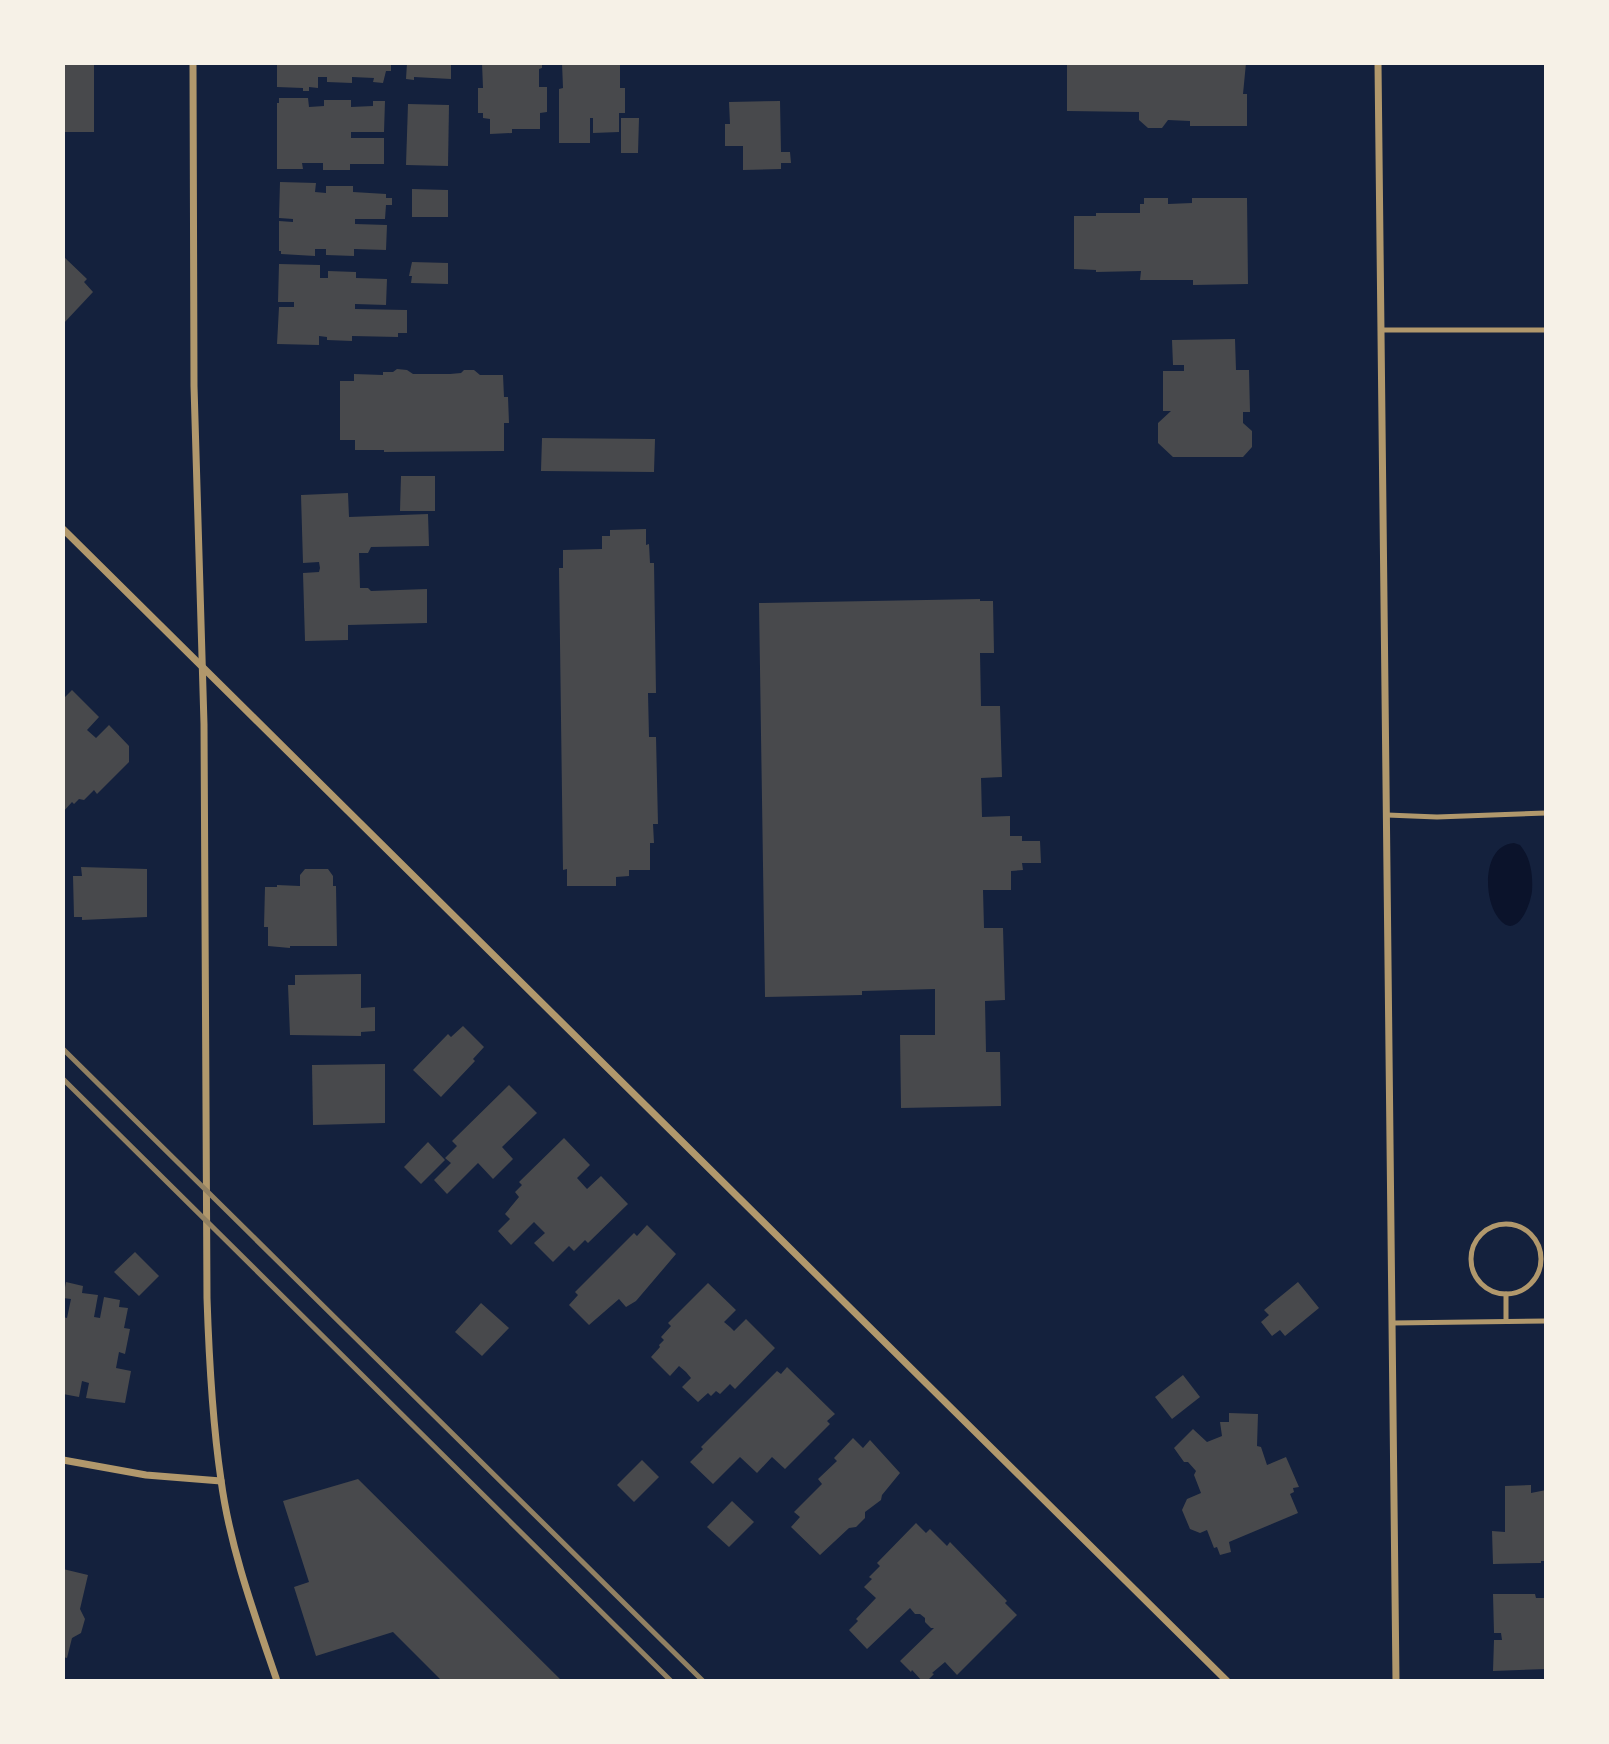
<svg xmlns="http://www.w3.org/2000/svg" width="1609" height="1744" font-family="'Roboto Condensed',sans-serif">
<rect width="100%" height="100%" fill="#14213d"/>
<!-- water -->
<path fill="#0b132b" d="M1514 843 1520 845C1531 858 1533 875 1532 891 1530 908 1515 943 1497 916 1483 896 1483 845 1514 843Z"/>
<!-- building -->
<g fill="#48494c">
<rect x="63" y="63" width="31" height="69"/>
<polygon points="277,63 386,63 391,64 391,71 386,71 383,83 373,82 374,78 352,77 352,83 327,82 327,77 318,77 318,88 309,87 309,91 303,91 303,88 277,87"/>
<polygon points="407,63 451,63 451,79 414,77 414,80 406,79"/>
<polygon points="482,63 542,63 542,68 539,69 539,87 547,87 547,112 540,113 540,129 512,129 512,133 490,134 490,119 483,118 483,113 478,113 478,88 483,88"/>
<polygon points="562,63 620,63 620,88 625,88 625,113 619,113 619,132 593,133 593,118 590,118 590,143 559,143 559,89 563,88"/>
<polygon points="1067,63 1246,63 1243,94 1247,94 1247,126 1190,126 1190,121 1168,120 1162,128 1148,128 1139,120 1139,112 1067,111"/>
<polygon points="279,98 308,98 309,107 324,106 324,100 351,100 351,107 373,106 373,101 385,101 384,132 351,132 351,138 384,138 384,164 350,164 350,170 323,170 323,163 302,163 303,169 277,169 277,103 279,103"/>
<polygon points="780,101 781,152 790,152 791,163 781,163 781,169 743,170 743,146 725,146 725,124 730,124 729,102"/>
<polygon points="408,104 449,105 448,166 406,165"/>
<polygon points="621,118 639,118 638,153 621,153"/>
<polygon points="280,182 316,183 315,192 326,193 326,186 353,186 353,192 386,194 386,198 392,198 392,205 386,205 385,219 355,219 355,224 387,225 386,250 354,249 354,256 326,255 326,249 315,249 315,256 281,254 281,251 279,251 279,221 293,222 293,219 279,218"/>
<polygon points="412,189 448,190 448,217 412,217"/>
<polygon points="1144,198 1168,198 1168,204 1192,203 1192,198 1247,198 1248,284 1193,285 1193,280 1140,280 1141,271 1096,272 1096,270 1074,269 1074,216 1096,216 1096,213 1140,213 1140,204 1144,204"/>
<polygon points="63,256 87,279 84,282 93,292 63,324"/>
<polygon points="412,262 448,263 448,284 411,283 412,276 409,276"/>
<polygon points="279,264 320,265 320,278 328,278 328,271 356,272 356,278 387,279 386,305 355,304 355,309 407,310 407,333 398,333 398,337 352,336 352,341 327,340 327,337 319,336 319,345 277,344 279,307 294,307 294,302 278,302"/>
<polygon points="1235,339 1236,370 1249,370 1250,412 1243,412 1243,423 1252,431 1252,447 1243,457 1173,457 1158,443 1158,423 1171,411 1163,411 1163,371 1184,371 1184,365 1173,365 1172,340"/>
<polygon points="397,369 407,370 413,374 450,374 461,373 464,370 474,370 480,375 503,375 504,397 508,397 509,423 504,423 504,451 384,452 384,450 355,450 355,440 340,440 340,381 354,381 354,374 383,375 383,372 393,372"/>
<polygon points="542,438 655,439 654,472 541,471"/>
<polygon points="401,476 435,476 435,511 400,511"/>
<polygon points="348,493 349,517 428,514 429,546 371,547 368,553 359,553 360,588 368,588 371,591 427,589 427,623 348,625 348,640 305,641 303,573 319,572 320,568 319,562 303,563 301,495"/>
<polygon points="646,529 646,545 649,544 650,563 654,563 656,693 648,693 649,737 656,737 658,824 653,824 654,843 650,843 650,870 629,870 629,876 616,877 616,886 567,886 567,869 563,870 559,568 563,568 563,550 602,549 602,536 610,536 610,530"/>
<polygon points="980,599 980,601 993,601 994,653 980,653 981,706 1000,706 1002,777 981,778 982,817 1010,816 1010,836 1022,836 1022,841 1040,841 1041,863 1022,863 1023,870 1011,871 1011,890 983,890 984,928 1003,928 1005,1000 985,1001 986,1052 1000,1052 1001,1106 901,1108 900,1035 935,1035 935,989 862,991 862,995 765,997 759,603"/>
<polygon points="72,690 99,717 87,730 96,738 109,725 129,746 129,762 97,794 94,790 84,800 79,799 74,804 72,802 63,812 63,699"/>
<polygon points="81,867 147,869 147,917 82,920 82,917 74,917 73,876 82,876"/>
<polygon points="305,869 328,869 333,876 333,886 336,886 337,946 290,946 290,948 268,946 268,927 264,927 265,887 277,887 277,885 300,886 300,875"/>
<polygon points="361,974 361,1008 375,1007 375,1031 361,1032 361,1036 290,1035 288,985 295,985 295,975"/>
<polygon points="463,1026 484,1047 473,1059 475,1061 441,1097 413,1070 448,1034 451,1037"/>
<polygon points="385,1064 385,1123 313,1125 312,1065"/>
<polygon points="509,1085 537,1113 502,1147 513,1159 493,1179 478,1163 447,1194 434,1180 451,1163 445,1158 457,1146 452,1141"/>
<polygon points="564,1138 590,1165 577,1178 587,1189 601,1176 628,1204 588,1243 585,1240 574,1251 569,1246 553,1262 534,1243 545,1233 534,1222 511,1245 498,1231 510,1219 505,1214 519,1197 515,1192 522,1185 519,1182"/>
<polygon points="428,1142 445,1160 421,1184 404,1167"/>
<polygon points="647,1225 676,1254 636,1301 626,1307 619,1299 589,1325 569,1305 578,1295 575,1292 634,1233 637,1236"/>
<polygon points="135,1252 159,1276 139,1296 114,1272"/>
<polygon points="66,1282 83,1286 82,1293 98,1295 94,1317 100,1318 104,1297 120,1300 119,1307 128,1308 124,1328 130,1329 125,1354 119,1352 116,1368 131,1371 125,1403 86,1398 89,1383 82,1381 79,1397 63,1394 63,1317 67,1318 71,1299 63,1298"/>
<polygon points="1298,1282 1319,1308 1285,1336 1280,1330 1272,1336 1261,1322 1269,1315 1264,1310"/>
<polygon points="708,1283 736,1310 724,1322 730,1327 734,1331 746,1319 775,1348 735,1389 730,1384 720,1394 716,1391 711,1396 708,1393 698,1402 682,1387 691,1378 686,1372 679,1366 670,1376 651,1357 660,1347 659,1345 664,1340 661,1337 671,1326 668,1323"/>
<polygon points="481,1303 509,1328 482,1356 455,1332"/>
<polygon points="787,1367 835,1414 827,1421 830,1424 785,1469 772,1457 757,1473 740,1457 713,1484 690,1462 703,1449 701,1447 777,1371 781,1374"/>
<polygon points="1183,1375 1200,1397 1172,1419 1155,1397"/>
<polygon points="1229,1413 1258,1414 1257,1446 1261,1447 1267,1465 1286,1457 1299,1487 1293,1488 1294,1492 1290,1494 1298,1513 1229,1542 1231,1552 1220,1555 1217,1547 1214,1548 1207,1530 1200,1533 1190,1529 1182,1510 1187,1499 1201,1493 1194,1475 1196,1471 1188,1462 1184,1462 1174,1448 1193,1429 1207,1442 1222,1436 1220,1422 1229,1422"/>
<polygon points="853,1438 863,1448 870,1440 900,1473 882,1495 881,1500 865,1512 865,1518 856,1527 849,1528 820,1555 791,1527 800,1517 794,1512 822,1484 818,1479 837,1461 834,1458"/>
<polygon points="642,1460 659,1477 634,1502 617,1485"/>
<polygon points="358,1479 562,1681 442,1681 393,1632 316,1656 294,1587 309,1582 283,1501"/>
<polygon points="1531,1485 1531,1493 1546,1490 1546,1561 1541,1561 1541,1563 1493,1564 1492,1531 1505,1532 1505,1486"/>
<polygon points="732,1501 754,1522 729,1547 707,1527"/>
<polygon points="916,1523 926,1533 930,1529 947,1546 950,1542 1007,1601 1005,1603 1017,1615 957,1675 945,1662 932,1673 934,1674 927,1681 922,1681 912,1670 911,1672 900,1661 934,1628 931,1628 925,1622 925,1618 920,1614 915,1614 910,1608 867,1649 849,1630 858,1621 856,1619 876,1598 864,1587 872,1579 869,1577 880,1566 877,1563"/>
<polygon points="63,1569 88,1575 80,1609 85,1619 81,1633 72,1638 67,1658 63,1657"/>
<polygon points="1493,1594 1535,1594 1536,1598 1546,1598 1546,1669 1493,1671 1494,1640 1502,1640 1501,1633 1494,1633"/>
</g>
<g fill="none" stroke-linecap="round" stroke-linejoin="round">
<!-- service -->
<g stroke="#b1986c" stroke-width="5">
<polyline points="1381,330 1546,330"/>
<polyline points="1387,815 1437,817 1546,813"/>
<circle cx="1506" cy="1259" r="35"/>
<polyline points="1506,1321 1506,1294"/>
<polyline points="1393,1323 1546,1321"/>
</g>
<!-- minor -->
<g stroke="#b1986c" stroke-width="7">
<path d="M193 63 194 386 204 724 207 1298C209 1359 212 1419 221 1480 230 1548 255 1616 277 1681"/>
<polyline points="1378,63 1396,1681"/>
<polyline points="63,529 1227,1681"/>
<polyline points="63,1460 146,1475 221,1481"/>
</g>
<!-- rail -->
<g stroke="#918062" stroke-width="5">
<polyline points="63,1049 703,1681"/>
<polyline points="63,1079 671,1681"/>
</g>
</g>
<!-- border -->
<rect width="1609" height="1744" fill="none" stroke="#f6f1e7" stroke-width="130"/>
</svg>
